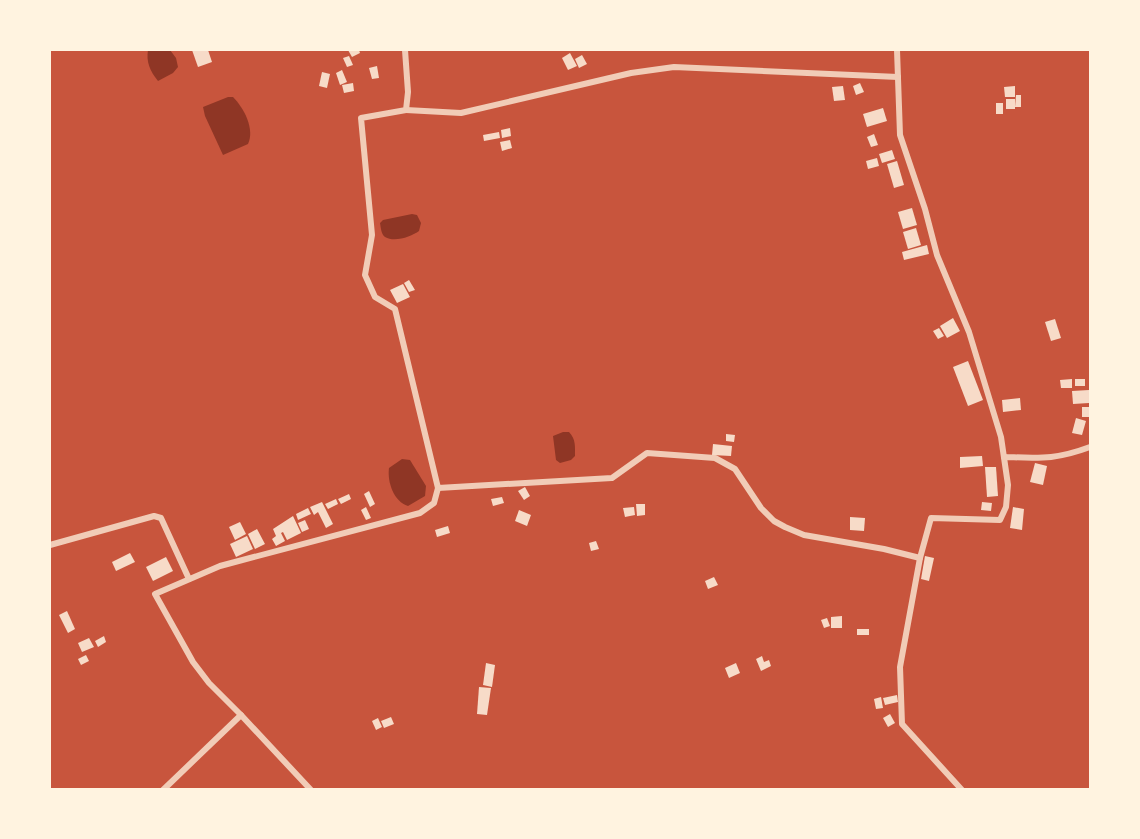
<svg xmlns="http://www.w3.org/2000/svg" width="1140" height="839" font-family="'Open Sans',sans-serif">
<rect width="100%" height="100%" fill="#c8553d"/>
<!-- water -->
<g fill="#8f3625">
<path d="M148 50H170L176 58 178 67 173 73 158 81C150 71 146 62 148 50Z"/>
<path d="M228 97H233C244 108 255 129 248 144L223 155 205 116 203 107Z"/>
<path d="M412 214 417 215 421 223 419 231C412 236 395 243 385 237 381 234 381 228 380 223L383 220Z"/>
<path d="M563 432H569C576 439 575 447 575 456L571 460 560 463 556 460 553 436Z"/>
<path d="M402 459 410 460 426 486 425 496 408 506C394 502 387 482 389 468Z"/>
</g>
<!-- building -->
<g fill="#f7dbc8">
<polygon points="192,50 208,50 212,62 198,67"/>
<polygon points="348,50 359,50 360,53 352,57"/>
<polygon points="570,53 577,66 568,70 562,58"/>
<polygon points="582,55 587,64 579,68 575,59"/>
<polygon points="349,56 353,65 347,67 343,58"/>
<polygon points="377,66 379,78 372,79 369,68"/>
<polygon points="342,70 347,82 340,85 336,73"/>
<polygon points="322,72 330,74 327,88 319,86"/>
<polygon points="353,83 354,91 344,93 342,85"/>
<polygon points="860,83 864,92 856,95 853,86"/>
<polygon points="843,86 845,100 834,101 832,87"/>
<polygon points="1015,86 1015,97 1005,97 1004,87"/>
<polygon points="1016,95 1021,95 1021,107 1015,107"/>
<rect x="1006" y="99" width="9" height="10"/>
<rect x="996" y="103" width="7" height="11"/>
<polygon points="883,108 887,121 867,127 863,114"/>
<polygon points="510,128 511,136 502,138 501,130"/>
<polygon points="499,132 500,138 484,141 483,135"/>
<polygon points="874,134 878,145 871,147 867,137"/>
<polygon points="510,140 512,148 502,151 500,142"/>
<polygon points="892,150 895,159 882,163 879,154"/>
<polygon points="877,158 879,166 868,169 866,161"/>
<polygon points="897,161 904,185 894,188 887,164"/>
<polygon points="912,208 917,225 903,229 898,212"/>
<polygon points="916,228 921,245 908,249 903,232"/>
<polygon points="927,245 929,254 904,260 902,252"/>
<polygon points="409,280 415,290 409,292 404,283"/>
<polygon points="403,284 410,297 397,303 390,290"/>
<polygon points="953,318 960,331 947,338 940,326"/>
<polygon points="1055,319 1061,338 1051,341 1045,322"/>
<polygon points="939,328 944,336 938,339 933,331"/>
<polygon points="968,361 983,400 968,406 953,367"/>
<polygon points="1072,379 1072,388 1061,388 1060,380"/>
<rect x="1075" y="379" width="10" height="7"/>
<polygon points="1089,390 1089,403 1073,404 1072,391"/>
<polygon points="1020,398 1021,410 1003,412 1002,400"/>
<rect x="1082" y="407" width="7" height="10"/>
<polygon points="1076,418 1086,421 1082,435 1072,433"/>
<polygon points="726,434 735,435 734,442 726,441"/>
<polygon points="713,444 732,446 731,456 712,455"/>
<polygon points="982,456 983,466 960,468 960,457"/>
<polygon points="1035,463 1047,466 1043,485 1030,482"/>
<polygon points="985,467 996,467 998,496 987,497"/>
<polygon points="525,487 530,496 524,500 518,491"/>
<polygon points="369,491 375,504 370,507 364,494"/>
<polygon points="349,494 351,499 341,504 338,499"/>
<polygon points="502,497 504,503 493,506 491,499"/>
<polygon points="336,499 338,504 328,509 325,504"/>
<polygon points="322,502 333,524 326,528 318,512 314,515 310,507"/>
<polygon points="982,502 992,503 991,511 981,510"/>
<polygon points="636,504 645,504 645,515 637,516"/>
<polygon points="366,507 371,518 366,520 361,510"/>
<polygon points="634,507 635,515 625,517 623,508"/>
<polygon points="1013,507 1024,509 1022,530 1010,528"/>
<polygon points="308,508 311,514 298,520 296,514"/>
<polygon points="519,510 531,515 527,526 515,521"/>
<polygon points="293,516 301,533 287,540 283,532 281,533 285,541 276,546 272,539 276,536 273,529"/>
<polygon points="850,517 865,518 864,531 850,530"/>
<polygon points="305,520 309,529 302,532 298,523"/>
<polygon points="240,522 246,534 235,540 229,527"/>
<polygon points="448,526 450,533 437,537 435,530"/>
<polygon points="257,529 265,544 255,549 248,534"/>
<polygon points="247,536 253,549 236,557 230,544"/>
<polygon points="596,541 599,549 591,551 589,543"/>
<polygon points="130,553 135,562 116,571 112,562"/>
<polygon points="925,556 934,558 929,581 921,579"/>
<polygon points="166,557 173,571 153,581 146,567"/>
<polygon points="714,577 718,585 708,589 705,581"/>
<polygon points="67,611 75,629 68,633 59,615"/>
<polygon points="842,616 842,628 831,628 831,617"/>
<polygon points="827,618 830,626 824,628 821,620"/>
<rect x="857" y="629" width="12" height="6"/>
<polygon points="104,636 106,642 98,647 95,641"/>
<polygon points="89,638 94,647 82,652 78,643"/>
<polygon points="86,655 89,661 81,665 78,659"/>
<polygon points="762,656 764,662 769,660 771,666 761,671 756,659"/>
<polygon points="486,663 495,665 492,687 483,685"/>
<polygon points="736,663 740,673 729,678 725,668"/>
<polygon points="479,687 491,688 487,715 477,714"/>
<polygon points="897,695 898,702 885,705 883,698"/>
<polygon points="881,697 883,708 876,709 874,699"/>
<polygon points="890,714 895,723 888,727 883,718"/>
<polygon points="391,717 394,724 384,728 381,721"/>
<polygon points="378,718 382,727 376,730 372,721"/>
</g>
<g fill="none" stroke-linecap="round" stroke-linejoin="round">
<!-- minor -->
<g stroke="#f1ccb7" stroke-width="6">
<polyline points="405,50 408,92 406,110 361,118 372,235 365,275 375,297 395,309 438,488 612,478 647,453 715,458 735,469 761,508 774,521 785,527 804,535 884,549 920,558"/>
<polyline points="897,50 900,135 925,209 937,255 969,332 1001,437 1008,485 1006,507 1000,520 931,518 920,558 900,667 902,724 962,790"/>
<polyline points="406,110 461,113 631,73 674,67 898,77"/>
<path d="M1004 457C1040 458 1055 460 1090 447"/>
<polyline points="50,545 154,516 161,518 189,579"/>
<polyline points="241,715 209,683 193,662 155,594 220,566 420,513 434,503 438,488"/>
<polyline points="163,790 241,715 311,790"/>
</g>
</g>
<!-- border -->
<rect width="1140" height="839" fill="none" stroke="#fff3e0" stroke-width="102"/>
</svg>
